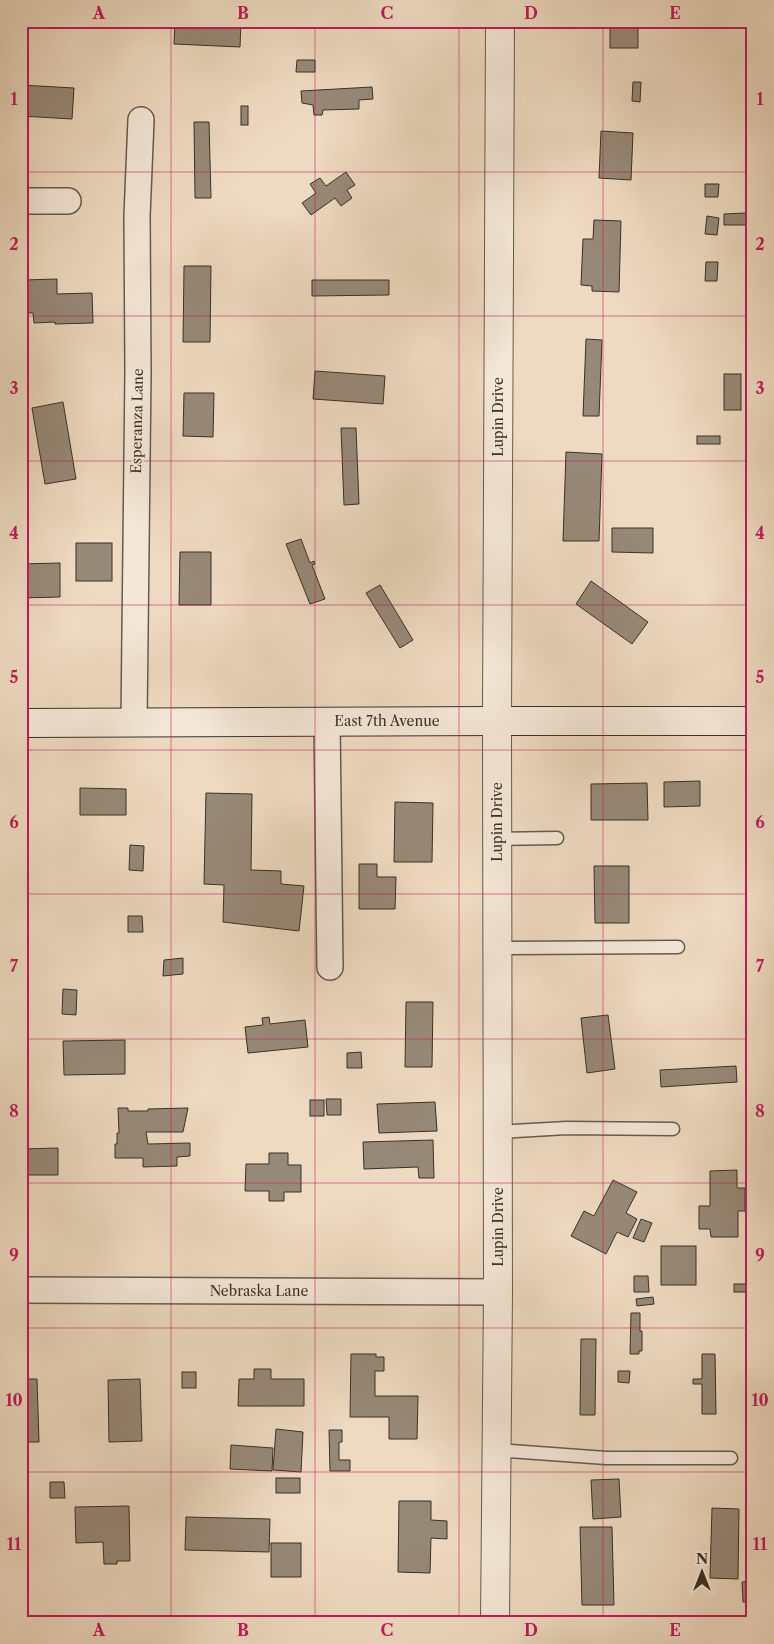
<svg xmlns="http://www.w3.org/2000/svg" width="774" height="1644" font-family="'Libre Caslon Text',serif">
<rect width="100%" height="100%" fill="#eedac1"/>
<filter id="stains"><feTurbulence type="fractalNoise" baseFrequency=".004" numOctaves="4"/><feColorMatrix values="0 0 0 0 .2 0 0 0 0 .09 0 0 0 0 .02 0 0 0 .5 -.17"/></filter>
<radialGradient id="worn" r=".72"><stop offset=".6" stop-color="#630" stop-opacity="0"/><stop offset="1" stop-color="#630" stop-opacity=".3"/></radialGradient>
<!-- building -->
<g fill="#978977" stroke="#393127">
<polygon points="175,21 241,21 240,47 174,44"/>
<rect x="610" y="21" width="28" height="27"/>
<polygon points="297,60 315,60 315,72 296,72"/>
<polygon points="633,82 641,82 640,102 632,101"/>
<polygon points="21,85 74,88 72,119 21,116"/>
<polygon points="372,87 373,99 359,100 359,109 323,110 322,115 314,115 313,105 302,103 301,91"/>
<rect x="241" y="106" width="7" height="19"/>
<polygon points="194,122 209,122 211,198 195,198"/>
<polygon points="601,131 633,133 631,180 599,178"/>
<polygon points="346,172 355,185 347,190 352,198 341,206 335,198 311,215 302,203 316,193 310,184 320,178 326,186"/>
<polygon points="705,184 719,184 718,197 705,197"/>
<polygon points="746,213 746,225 724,225 724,214"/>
<polygon points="707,216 719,218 717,235 705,234"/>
<polygon points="594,220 621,221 619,292 592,291 592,286 581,285 583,239 593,239"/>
<polygon points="706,262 718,262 717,281 705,281"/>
<polygon points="184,266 211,266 210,342 183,342"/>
<polygon points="21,268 23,280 57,279 57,294 92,293 93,323 55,324 55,322 34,323 33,313 21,313"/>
<polygon points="312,280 389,280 389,295 312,296"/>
<polygon points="586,339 602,340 599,416 583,416"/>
<polygon points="315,371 385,376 383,404 313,399"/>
<rect x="724" y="374" width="17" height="36"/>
<polygon points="184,393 214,393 213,437 183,436"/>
<polygon points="63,402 76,479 45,484 32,408"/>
<polygon points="341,428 356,428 359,504 344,505"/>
<rect x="697" y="436" width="23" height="8"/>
<polygon points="566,452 602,454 599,541 563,541"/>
<polygon points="612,528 653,528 653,553 612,552"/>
<polygon points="301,539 310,563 314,561 315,564 312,565 325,599 310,604 286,544"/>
<rect x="76" y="543" width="36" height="38"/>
<polygon points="180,552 211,552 211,605 179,605"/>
<polygon points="60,563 60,597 21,598 21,564"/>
<polygon points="591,581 648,622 632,644 576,604"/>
<polygon points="380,585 413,640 400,648 366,593"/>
<polygon points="749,617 753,617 753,647 748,647"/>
<polygon points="700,781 700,806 664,807 664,782"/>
<polygon points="647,783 648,820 591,820 591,784"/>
<polygon points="80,788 126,789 126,815 80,815"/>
<polygon points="206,793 252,794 251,870 281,871 281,884 304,886 299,931 223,922 224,885 204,884"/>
<polygon points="395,802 433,803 432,862 394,862"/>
<polygon points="130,845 144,846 143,871 129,870"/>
<polygon points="359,864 377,864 377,877 396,877 395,909 359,909"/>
<polygon points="594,866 629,866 629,923 595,923"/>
<polygon points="128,916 142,916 143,932 128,932"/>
<polygon points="183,958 183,974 163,976 164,960"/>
<polygon points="63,989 77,990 76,1015 62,1014"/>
<polygon points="406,1002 433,1002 432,1067 405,1067"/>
<polygon points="608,1015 615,1069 587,1073 581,1018"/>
<polygon points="269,1017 270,1024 305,1020 308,1047 248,1053 245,1027 263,1025 262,1018"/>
<polygon points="125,1040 125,1074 64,1075 63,1041"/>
<polygon points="361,1052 362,1068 347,1068 347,1053"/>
<polygon points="736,1066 737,1082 661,1087 660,1070"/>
<polygon points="326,1099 341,1099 341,1115 327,1115"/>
<rect x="310" y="1100" width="14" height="16"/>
<polygon points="435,1102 437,1131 379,1133 377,1104"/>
<polygon points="118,1108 128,1108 128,1111 148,1111 148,1109 188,1108 183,1132 146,1132 148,1144 190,1143 190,1156 177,1157 177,1166 143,1167 143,1158 115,1158 115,1144 117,1144 117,1133 119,1133"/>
<polygon points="433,1140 434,1178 419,1178 418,1167 364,1169 363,1142"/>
<polygon points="58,1148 58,1175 21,1175 21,1149"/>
<polygon points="269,1153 288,1153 288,1165 301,1165 301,1192 284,1192 284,1201 269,1201 269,1191 245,1191 246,1164 269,1164"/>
<polygon points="737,1170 737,1188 745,1188 745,1211 738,1211 738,1237 711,1237 710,1229 699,1229 699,1206 710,1206 710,1171"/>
<polygon points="613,1180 637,1192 626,1213 637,1219 628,1237 617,1232 606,1254 571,1236 584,1211 594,1216"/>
<polygon points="641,1219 652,1223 644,1242 633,1238"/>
<rect x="661" y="1246" width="35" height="39"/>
<polygon points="634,1276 648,1276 649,1292 634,1292"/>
<rect x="734" y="1284" width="19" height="8"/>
<polygon points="653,1297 654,1304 637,1306 636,1299"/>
<polygon points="631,1313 640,1313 640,1331 642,1331 642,1351 639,1351 639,1354 630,1354"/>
<polygon points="581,1339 596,1339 595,1415 580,1415"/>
<polygon points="351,1354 376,1354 376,1357 384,1357 384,1371 375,1371 375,1396 418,1396 417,1439 389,1439 389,1417 350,1417"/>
<polygon points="702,1354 715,1354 716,1414 702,1414 702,1384 693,1384 693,1379 702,1379"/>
<polygon points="21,1364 25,1364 26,1379 37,1379 39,1442 21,1442"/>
<polygon points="254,1369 271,1369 271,1379 304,1379 304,1406 238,1406 239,1379 254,1379"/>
<polygon points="618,1371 630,1371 629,1383 618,1382"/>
<rect x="182" y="1372" width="14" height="16"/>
<polygon points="140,1379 142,1441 109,1442 108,1380"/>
<polygon points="276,1429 303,1432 301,1472 273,1470"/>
<polygon points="329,1430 342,1430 342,1442 339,1442 339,1460 350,1460 350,1471 330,1471"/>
<polygon points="231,1445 273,1448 272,1471 230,1469"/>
<rect x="276" y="1478" width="24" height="15"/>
<polygon points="619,1479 621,1517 593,1519 591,1480"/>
<polygon points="50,1482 64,1482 65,1498 50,1498"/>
<polygon points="399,1501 431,1501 431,1520 447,1521 447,1539 431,1538 430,1573 398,1572"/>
<polygon points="129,1506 130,1561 117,1561 117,1564 104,1564 103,1542 76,1543 75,1507"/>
<polygon points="712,1508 739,1509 738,1579 710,1578"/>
<polygon points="186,1517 270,1519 269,1552 185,1550"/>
<polygon points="580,1527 612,1527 614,1605 582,1605"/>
<rect x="271" y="1543" width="30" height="34"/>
<polygon points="753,1581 753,1602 743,1602 742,1582"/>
</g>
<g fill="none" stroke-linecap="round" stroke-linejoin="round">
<defs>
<g id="service">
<polyline points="497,839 557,838"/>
<polyline points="497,948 678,947"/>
<polyline points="497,1132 567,1128 673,1129"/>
<polyline points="496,1450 606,1458 731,1458"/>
</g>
<g id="minor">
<polyline points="21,201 68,201"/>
<polyline points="134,722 138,371 137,216 141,120"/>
<polyline points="327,722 330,967"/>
<polyline points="21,1290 498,1292"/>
</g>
<polyline id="tertiary" points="495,1623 498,1292 497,721 500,21"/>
<polyline id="secondary" points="21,723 497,721 753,721"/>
</defs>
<!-- service casing -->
<use href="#service" stroke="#665b4e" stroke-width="15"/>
<!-- minor casing -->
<use href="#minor" stroke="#665b4e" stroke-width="28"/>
<!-- tertiary casing -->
<use href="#tertiary" stroke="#665b4e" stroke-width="30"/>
<!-- secondary casing -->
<use href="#secondary" stroke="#393127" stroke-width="30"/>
<!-- service -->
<use href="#service" stroke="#f4e7d7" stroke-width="12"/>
<!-- minor -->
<use href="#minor" stroke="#f4e7d7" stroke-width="25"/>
<!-- tertiary -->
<use href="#tertiary" stroke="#f4e7d7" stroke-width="28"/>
<!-- secondary -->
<use href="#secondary" stroke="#f4e7d7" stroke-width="28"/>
</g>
<!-- grid -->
<path fill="none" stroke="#c2185b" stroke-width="1" stroke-opacity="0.55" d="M171 21V1623M315 21V1623M459 21V1623M603 21V1623M21 172H753M21 316H753M21 461H753M21 605H753M21 750H753M21 894H753M21 1039H753M21 1183H753M21 1328H753M21 1472H753"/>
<g text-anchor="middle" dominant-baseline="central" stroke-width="4" stroke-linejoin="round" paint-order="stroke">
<!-- street labels -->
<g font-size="14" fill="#393127" stroke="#f4e7d7">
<text transform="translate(498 417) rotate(-90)">Lupin Drive</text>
<text transform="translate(137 421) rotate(-89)">Esperanza Lane</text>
<text x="387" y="721">East 7th Avenue</text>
<text transform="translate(497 822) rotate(-90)">Lupin Drive</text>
<text transform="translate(498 1227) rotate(-90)">Lupin Drive</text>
<text x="259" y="1291">Nebraska Lane</text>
</g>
</g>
<!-- margin -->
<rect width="774" height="1644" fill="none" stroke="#eedac1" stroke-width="55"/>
<!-- north arrow -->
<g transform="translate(702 1572)" stroke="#f4e7d7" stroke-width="4" paint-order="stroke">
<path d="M0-4L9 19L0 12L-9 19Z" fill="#393127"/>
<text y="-8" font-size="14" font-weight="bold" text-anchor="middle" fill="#393127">N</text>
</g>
<rect x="28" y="28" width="718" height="1588" fill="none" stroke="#c2185b" stroke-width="2"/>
<g font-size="16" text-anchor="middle" font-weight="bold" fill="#c2185b">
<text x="99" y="19">A</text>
<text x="243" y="19">B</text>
<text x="387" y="19">C</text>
<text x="531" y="19">D</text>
<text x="675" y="19">E</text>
<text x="14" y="105">1</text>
<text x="760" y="105">1</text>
<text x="14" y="250">2</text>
<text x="760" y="250">2</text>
<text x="14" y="394">3</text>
<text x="760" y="394">3</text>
<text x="14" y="539">4</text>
<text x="760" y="539">4</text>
<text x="14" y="683">5</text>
<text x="760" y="683">5</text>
<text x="14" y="828">6</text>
<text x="760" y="828">6</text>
<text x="14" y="972">7</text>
<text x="760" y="972">7</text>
<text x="14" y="1117">8</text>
<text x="760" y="1117">8</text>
<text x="14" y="1261">9</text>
<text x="760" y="1261">9</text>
<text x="14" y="1406">10</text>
<text x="760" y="1406">10</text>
<text x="14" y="1550">11</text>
<text x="760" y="1550">11</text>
<text x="99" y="1636">A</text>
<text x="243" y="1636">B</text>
<text x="387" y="1636">C</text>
<text x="531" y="1636">D</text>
<text x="675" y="1636">E</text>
</g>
<rect width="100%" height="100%" filter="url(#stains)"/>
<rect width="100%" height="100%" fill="url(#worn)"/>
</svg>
